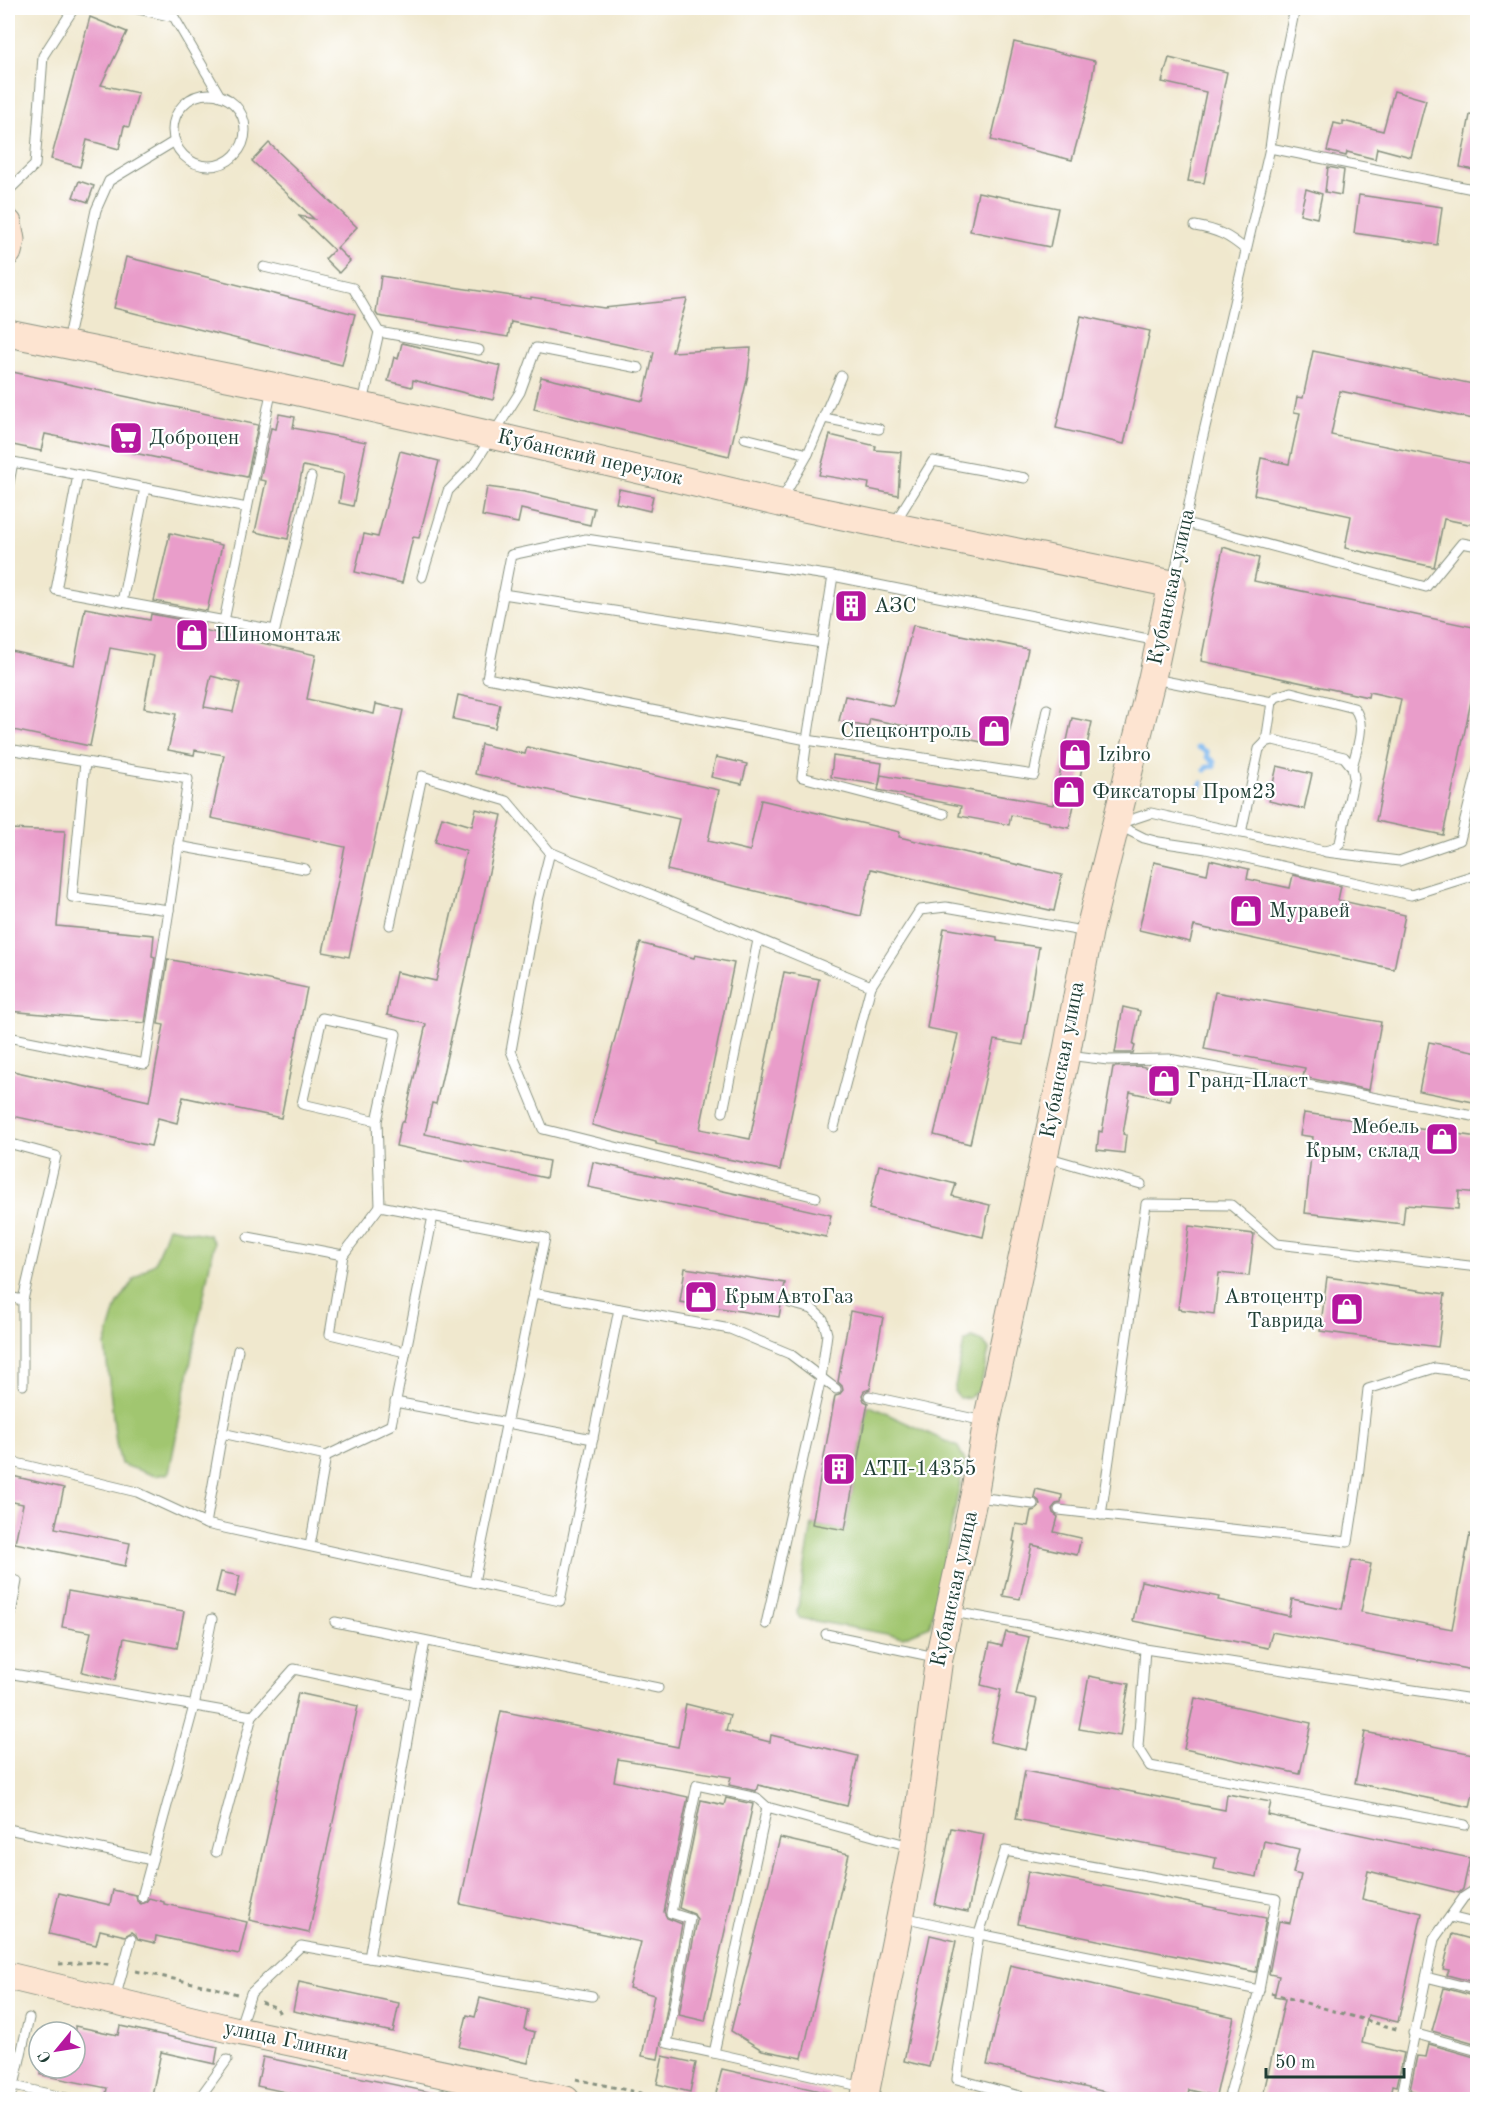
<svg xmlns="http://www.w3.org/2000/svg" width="1485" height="2107" font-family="'Old Standard TT',serif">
<rect width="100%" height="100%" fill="#fff"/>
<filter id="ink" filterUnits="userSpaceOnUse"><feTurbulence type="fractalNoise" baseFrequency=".0167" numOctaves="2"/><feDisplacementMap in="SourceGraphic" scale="12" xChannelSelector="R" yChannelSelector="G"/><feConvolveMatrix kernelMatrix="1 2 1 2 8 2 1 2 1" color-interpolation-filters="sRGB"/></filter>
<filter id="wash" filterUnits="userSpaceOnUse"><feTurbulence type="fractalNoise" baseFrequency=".008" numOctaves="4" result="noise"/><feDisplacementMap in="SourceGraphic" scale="24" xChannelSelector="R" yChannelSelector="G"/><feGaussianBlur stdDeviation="1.35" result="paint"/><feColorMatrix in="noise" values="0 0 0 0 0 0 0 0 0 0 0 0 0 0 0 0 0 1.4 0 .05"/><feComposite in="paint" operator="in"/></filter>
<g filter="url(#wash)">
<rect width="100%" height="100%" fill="#f0e8ce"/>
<!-- green -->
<g fill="#a1c670" stroke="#608252" stroke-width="1.5">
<polygon points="168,1227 209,1235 214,1243 169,1473 155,1476 121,1464 116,1443 105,1345 117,1305 135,1278 155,1262"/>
<polygon points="972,1338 983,1342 989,1350 980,1389 969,1397 959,1398 954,1391 964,1343"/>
<polygon points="868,1405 958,1447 965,1461 930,1626 903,1637 799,1618 797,1613 812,1524 845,1530"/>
</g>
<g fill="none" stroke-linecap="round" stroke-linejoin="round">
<!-- stream -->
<g stroke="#7db8ef" stroke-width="5">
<polyline points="1198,747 1207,752 1207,757 1214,762 1214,766 1207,767 1205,770"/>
<polyline points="1199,788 1202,783"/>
</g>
</g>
<g id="blocks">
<!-- building -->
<g fill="#e99dca" fill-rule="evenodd">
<polygon points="90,17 127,32 101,85 138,93 129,127 124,126 119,149 87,140 80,167 51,159"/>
<polygon points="1014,42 1095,61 1088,102 1072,160 991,140"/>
<polygon points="1169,58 1227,72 1204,183 1188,181 1206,92 1162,82"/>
<polygon points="1394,91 1426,100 1411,157 1377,148 1375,159 1347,152 1346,156 1327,151 1334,123 1343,125 1343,121 1383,131"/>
<polygon points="1470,115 1478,116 1478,171 1460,167"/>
<polygon points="269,143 357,227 337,248 350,261 339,273 325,259 334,250 299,216 314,219 252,161"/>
<polygon points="1328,167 1344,170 1341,195 1325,192"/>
<polygon points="79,181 94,186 88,202 73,197"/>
<polygon points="1306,189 1322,194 1317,218 1300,214"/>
<polygon points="978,192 1058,208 1050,247 970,231"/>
<polygon points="1359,195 1442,207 1437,245 1354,233"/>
<polygon points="126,257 355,314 342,365 114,308"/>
<polygon points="381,276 531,299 531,297 604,308 687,299 672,352 751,348 748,375 729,456 534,409 541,377 643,401 654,352 511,322 508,337 378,316 376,313"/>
<polygon points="1081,316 1150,331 1124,444 1056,428"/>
<polygon points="402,343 501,366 493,400 413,380 412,387 388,381 394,357 398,359"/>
<polygon points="1313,351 1478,385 1478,420 1340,391 1331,435 1478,465 1478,526 1444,519 1434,567 1345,548 1351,516 1254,495 1261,458 1289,464 1300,413 1294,412 1297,397 1303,398"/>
<polygon points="8,371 258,425 247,477 45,434 41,451 8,444"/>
<polygon points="279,414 295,417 293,428 366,442 353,506 339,503 344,474 303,466 288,539 255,532 266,481 260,480 271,428 276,429"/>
<polygon points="830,435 876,446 875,450 901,452 898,495 868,489 869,483 819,475"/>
<polygon points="400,451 439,461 419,538 413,537 402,583 355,572 364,534 378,537"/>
<polygon points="487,487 525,492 594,508 590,525 521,509 518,523 482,516"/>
<polygon points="619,489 653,496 650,511 616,503"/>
<polygon points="170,533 222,545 207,611 154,601"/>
<polygon points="1223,547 1259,558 1254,581 1478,628 1478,668 1443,835 1376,821 1401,699 1369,692 1368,697 1201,661"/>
<path d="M85 608 150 620 151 614 204 624 203 630 316 655 307 699 374 714 376 704 403 710 349 957 323 952 345 847 211 818 224 755 195 750 194 755 168 750 176 714 144 708 154 656 110 648 90 746 8 729V667L11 651 74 665ZM211 676 240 683 233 712 204 707Z"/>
<polygon points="913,625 1028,649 1006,747 870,719 868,727 839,721 845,696 893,706"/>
<polygon points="458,695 500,704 495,728 453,719"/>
<polygon points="1072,718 1092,722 1069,828 1049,824 1049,822 1011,815 1009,825 959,816 961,806 878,790 881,775 1053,805"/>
<polygon points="481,744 525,754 527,747 719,790 708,841 750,851 761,800 900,832 899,837 1062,875 1054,911 871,869 861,916 667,870 679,819 475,774"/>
<polygon points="833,756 882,763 879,785 831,777"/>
<polygon points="716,757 747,764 742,784 711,777"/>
<polygon points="1277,766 1312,774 1304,809 1269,801"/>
<polygon points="476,809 502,815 436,1104 432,1103 425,1134 549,1161 546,1178 396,1146 401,1122 404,1122 426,1024 387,1015 396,972 436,981 466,851 435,842 442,817 472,826"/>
<polygon points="8,829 65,831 57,926 154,935 152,956 155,957 145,1023 8,1011"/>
<polygon points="1210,860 1249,869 1247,879 1290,888 1293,875 1341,886 1338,900 1405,915 1394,969 1194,926 1190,942 1139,930 1154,862 1207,874"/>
<polygon points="944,928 997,937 997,941 1039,947 1023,1045 994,1040 970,1144 934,1135 958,1034 927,1028"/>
<polygon points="640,943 694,958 695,955 734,963 700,1129 750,1139 784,972 819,979 780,1170 656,1144 656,1142 592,1125"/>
<polygon points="168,959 307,988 281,1118 183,1097 177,1123 158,1118 151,1146 8,1115 8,1070 149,1101 164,1025 158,1024"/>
<polygon points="1215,992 1381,1022 1369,1090 1303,1077 1305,1068 1204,1049"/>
<polygon points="1123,1007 1140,1011 1133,1045 1135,1046 1133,1053 1115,1053"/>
<polygon points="1429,1042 1478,1052 1478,1103 1419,1091"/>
<polygon points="1140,1066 1176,1074 1170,1101 1130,1092 1123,1134 1126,1135 1124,1153 1097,1150 1099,1131 1102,1132 1113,1067"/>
<polygon points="1304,1113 1478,1137 1478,1193 1459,1191 1458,1209 1405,1205 1403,1224 1305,1213 1313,1137 1300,1135"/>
<polygon points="593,1162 831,1215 826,1237 588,1187"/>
<polygon points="879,1165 956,1184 952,1196 990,1205 983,1237 869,1209"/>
<polygon points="1189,1226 1254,1234 1249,1276 1219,1273 1214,1314 1178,1309"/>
<polygon points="685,1268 785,1283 779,1317 680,1302"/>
<polygon points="1327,1277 1445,1294 1438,1347 1320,1331"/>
<polygon points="850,1311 883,1317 870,1389 864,1391 862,1395 864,1401 868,1403 845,1530 812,1524 835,1396 839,1395 843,1390 842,1386 838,1382"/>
<polygon points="8,1475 64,1488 55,1528 130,1543 125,1566 15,1543 23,1504 8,1501"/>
<polygon points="1036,1489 1062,1495 1061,1503 1056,1504 1052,1509 1053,1513 1058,1517 1054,1532 1081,1538 1077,1555 1032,1545 1020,1599 1003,1596 1015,1542 1013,1541 1016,1524 1028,1526 1031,1511 1036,1510 1040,1505 1039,1501 1034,1497"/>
<polygon points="1470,1534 1478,1534 1478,1671 1272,1632 1268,1648 1133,1621 1141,1581 1219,1597 1218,1600 1289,1616 1292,1599 1342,1609 1352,1560 1371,1564 1361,1612 1452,1629"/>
<polygon points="221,1572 240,1576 235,1597 216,1592"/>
<polygon points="68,1591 184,1611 177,1648 124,1638 115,1680 82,1672 91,1632 62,1627"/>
<polygon points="1006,1632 1029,1637 1016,1695 1037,1699 1026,1750 990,1742 1001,1690 981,1685 990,1643 1002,1646"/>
<polygon points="1089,1676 1129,1684 1120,1736 1079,1729"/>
<polygon points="298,1693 358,1706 309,1933 249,1920"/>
<polygon points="1195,1698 1311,1723 1300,1774 1184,1749"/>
<polygon points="686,1704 730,1715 726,1731 770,1742 771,1735 858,1756 847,1806 758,1785 756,1791 729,1785 731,1777 618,1759 614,1781 688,1797 664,1912 667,1918 682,1924 658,2059 642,2056 654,1995 629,1988 641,1942 460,1904 501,1711 678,1747"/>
<polygon points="1365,1732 1478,1755 1478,1771 1470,1807 1355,1783"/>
<polygon points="1025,1771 1225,1810 1227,1794 1271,1802 1268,1815 1470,1858 1463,1889 1459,1893 1368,1871 1362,1899 1422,1913 1398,2022 1368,2015 1362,2043 1404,2053 1397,2086 1393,2085 1390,2100 1262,2100 1285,1999 1274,1997 1279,1976 1269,1974 1279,1921 1290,1923 1301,1875 1293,1873 1299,1849 1264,1841 1257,1877 1214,1869 1216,1858 1016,1819"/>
<polygon points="726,1798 753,1804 705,2021 679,2015 697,1920 694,1914 679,1908 701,1800 724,1805"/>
<polygon points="951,1828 984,1834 968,1912 935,1905"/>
<polygon points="780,1838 849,1854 802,2058 762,2050 731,2031"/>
<polygon points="1028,1871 1266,1918 1256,1972 1018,1924"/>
<polygon points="113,1890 136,1895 137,1901 141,1904 146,1902 149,1898 164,1902 164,1904 247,1922 239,1954 156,1936 155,1943 138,1939 136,1935 132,1932 125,1936 100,1930 96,1945 49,1934 59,1893 110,1905"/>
<polygon points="1452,1934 1478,1941 1478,1983 1447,1975 1449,1970 1443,1969"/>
<polygon points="930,1935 956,1941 929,2067 904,2061"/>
<polygon points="1010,1965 1234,2017 1216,2096 1189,2090 1187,2100 1141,2100 987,2065"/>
<polygon points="299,1982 399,2003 393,2032 293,2011"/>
<polygon points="1444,1988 1478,1997 1478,2044 1432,2031"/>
<polygon points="480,1998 528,2010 524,2029 535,2032 528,2063 459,2047 467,2015 475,2017"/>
<polygon points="75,2026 118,2035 120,2026 218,2047 215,2064 161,2052 151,2100 105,2100 107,2088 41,2075 42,2068 75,2068"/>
<polygon points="1429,2044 1478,2058 1478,2100 1444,2100 1410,2090 1417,2056 1426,2057"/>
<polygon points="663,2056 696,2063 690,2092 657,2084"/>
<polygon points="263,2057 434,2093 433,2100 322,2100 257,2086"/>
<polygon points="722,2069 829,2093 828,2100 725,2100 715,2097"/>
</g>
</g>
</g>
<g filter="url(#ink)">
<use href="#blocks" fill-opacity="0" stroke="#889281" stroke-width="1.5"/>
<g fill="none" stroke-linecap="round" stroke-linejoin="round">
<defs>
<g id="lane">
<polyline points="133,8 174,17 220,96"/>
<circle cx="209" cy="130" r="36"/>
<polyline points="1270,148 1478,190"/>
<polyline points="8,191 35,165 43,56 74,8"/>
<path d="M1195 226C1218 230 1228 235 1246 250"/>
<polyline points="264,267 353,288 379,332 363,403"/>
<polyline points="379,332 479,350"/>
<polyline points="67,342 96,210 109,181 175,141"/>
<polyline points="824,418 879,429"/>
<polyline points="745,438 808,454"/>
<polyline points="78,475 56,590 275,630 311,477"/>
<polyline points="8,488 13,462 247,508"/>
<polyline points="781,501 808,454 841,376"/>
<polyline points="1186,523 1426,587 1462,543 1478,546"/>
<polyline points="894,524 933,461 1025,478"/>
<polyline points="833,576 807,740 487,678 511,555 586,539 833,576 1158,641"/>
<polyline points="422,577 448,491 475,463 520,392 536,348 639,368"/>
<polyline points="1173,583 1202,440 1270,148 1278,90 1295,8"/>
<polyline points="503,594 822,643"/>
<polyline points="122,602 145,488"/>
<polyline points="224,621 272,388"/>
<polyline points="1154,679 1272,702 1266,742"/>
<path d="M1272 702 1276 697 1291 692 1354 708C1367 725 1357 747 1352 767"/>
<polyline points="8,749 188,779 169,910 72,897 85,762"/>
<polyline points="944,814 802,777 807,740 1034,775 1047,709"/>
<polyline points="1121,823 1151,813 1324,851 1333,849 1340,843 1354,777 1352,767 1344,757 1273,740 1266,742 1259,749 1241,833"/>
<polyline points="1118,825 1144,838 1159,842 1206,849 1411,895 1478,874"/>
<polyline points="178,846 305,869"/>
<polyline points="1326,852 1399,861 1460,840 1478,768"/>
<polyline points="390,925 422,776 507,801 550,852"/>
<polyline points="8,1037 145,1064 169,910"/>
<polyline points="1068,1055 1108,1060 1169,1059 1478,1117"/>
<polyline points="723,1112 758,940"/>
<polyline points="377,1121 302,1104 322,1018 396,1034 377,1121 380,1206"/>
<polyline points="834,1127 871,986"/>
<polyline points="8,1143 56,1156 23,1300 23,1385"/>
<polyline points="1046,1157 1141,1184"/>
<polyline points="816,1197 543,1129 511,1051 538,900 550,852 871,986 920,910 946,907 1088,932"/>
<polyline points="248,1237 343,1255 380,1206 545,1238 533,1293 730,1329 790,1354 836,1389"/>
<polyline points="343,1255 330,1334 405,1352"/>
<polyline points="8,1297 23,1300"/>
<polyline points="869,1396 984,1421"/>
<polyline points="395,1402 593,1439"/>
<polyline points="221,1439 238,1350"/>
<polyline points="8,1461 137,1492 206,1524 560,1601 619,1309"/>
<polyline points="977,1497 1033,1504"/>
<polyline points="1059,1510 1348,1542 1358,1477 1368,1389 1435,1368 1478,1374"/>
<polyline points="1101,1515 1146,1204 1231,1205 1277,1244 1478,1267"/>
<polyline points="206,1524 222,1433 326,1456 391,1425 433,1216"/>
<polyline points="310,1546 326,1456"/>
<polyline points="8,1579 17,1581 8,1630"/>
<polyline points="474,1582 533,1293"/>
<polyline points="953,1612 1070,1633 1145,1649 1138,1747 1150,1766 1465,1825"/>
<polyline points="335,1622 658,1688"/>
<polyline points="766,1624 821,1378 827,1334 823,1319 812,1309 790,1303"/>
<polyline points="826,1634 935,1657"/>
<polyline points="1145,1649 1472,1699"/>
<polyline points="8,1673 252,1716 294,1669 415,1695 369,1958 301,1946 251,1993 239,2029"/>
<polyline points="415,1695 425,1642"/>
<polyline points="8,1829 152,1860"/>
<polyline points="216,1852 252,1716"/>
<polyline points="142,1897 194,1706 212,1619"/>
<polyline points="903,1917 979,1934 1259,1990 1228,2100"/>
<polyline points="1450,1917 1478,1924"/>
<polyline points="369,1958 592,1996"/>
<polyline points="1426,1977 1478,1990"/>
<polyline points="115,1999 131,1939"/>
<polyline points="29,2018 14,2086 75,2100"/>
<polyline points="1413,2033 1478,2051"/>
<polyline points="714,2053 667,2043 690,1919 671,1913 697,1785 757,1798 767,1807"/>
<polyline points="864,2087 714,2053 767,1807 910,1846"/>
<polyline points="9,2100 14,2086"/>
<polyline points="198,2100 227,2060"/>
<polyline points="1034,2100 957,2079 979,1934 1005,1851 1276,1899 1259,1990"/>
<polyline points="1401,2100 1434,1939 1464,1897 1478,1888"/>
</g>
<g id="secondary">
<polyline points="8,223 11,240 8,252"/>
<polyline points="8,333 272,386 491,435 780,503 1172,584 1152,678 1089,932 1066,1055 987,1421 974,1496 939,1658 914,1847 864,2100"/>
<polyline points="8,1976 238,2031 566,2100"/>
</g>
</defs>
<!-- lane casing -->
<use href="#lane" stroke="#889281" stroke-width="11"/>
<!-- secondary casing -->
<use href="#secondary" stroke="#889281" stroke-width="29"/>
<!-- path -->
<g stroke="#889281" stroke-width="3" stroke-dasharray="4.5 4.5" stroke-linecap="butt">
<polyline points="59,1964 96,1962 112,1965"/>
<polyline points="136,1971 212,1987 237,1994"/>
<polyline points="1271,1993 1400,2030"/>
<polyline points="261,2002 277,2008 281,2016"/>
<polyline points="576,2079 672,2100"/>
</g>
<!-- lane -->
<use href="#lane" stroke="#fff" stroke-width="9"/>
<!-- secondary -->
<use href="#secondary" stroke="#fde4d1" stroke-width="27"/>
</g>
</g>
<!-- icons -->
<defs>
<symbol id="supermarket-square" viewBox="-11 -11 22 22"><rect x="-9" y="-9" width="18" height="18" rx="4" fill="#b5179e" stroke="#fff"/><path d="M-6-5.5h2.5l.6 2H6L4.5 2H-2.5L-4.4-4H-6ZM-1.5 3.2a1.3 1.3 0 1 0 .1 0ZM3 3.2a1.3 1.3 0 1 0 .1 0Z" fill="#fff"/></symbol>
<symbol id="building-square" viewBox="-11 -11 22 22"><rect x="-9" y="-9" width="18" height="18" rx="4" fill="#b5179e" stroke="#fff"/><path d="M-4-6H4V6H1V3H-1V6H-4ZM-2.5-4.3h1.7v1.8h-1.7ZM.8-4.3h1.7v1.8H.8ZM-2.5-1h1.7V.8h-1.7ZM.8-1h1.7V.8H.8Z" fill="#fff"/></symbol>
<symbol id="shop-square" viewBox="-11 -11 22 22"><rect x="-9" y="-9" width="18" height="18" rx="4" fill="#b5179e" stroke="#fff"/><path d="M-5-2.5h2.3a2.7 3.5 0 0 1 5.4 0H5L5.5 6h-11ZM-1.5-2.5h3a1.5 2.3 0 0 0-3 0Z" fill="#fff"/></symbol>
</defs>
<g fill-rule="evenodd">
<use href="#supermarket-square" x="107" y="419" width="38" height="38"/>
<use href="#building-square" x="832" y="587" width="38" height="38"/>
<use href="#shop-square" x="173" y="616" width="38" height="38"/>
<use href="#shop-square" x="975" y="712" width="38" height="38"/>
<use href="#shop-square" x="1056" y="736" width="38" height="38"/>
<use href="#shop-square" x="1050" y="773" width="38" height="38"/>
<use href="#shop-square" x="1227" y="892" width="38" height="38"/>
<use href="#shop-square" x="1145" y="1062" width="38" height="38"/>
<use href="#shop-square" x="1423" y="1120" width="38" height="38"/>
<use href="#shop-square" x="682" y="1278" width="38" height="38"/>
<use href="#shop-square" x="1328" y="1290" width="38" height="38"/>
<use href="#building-square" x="820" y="1450" width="38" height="38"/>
</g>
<g text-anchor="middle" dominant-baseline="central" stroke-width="4.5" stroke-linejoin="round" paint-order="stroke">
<!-- poi labels -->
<g font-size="21" fill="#1f3d34" stroke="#fff" text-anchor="start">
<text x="149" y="438">Доброцен</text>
<text x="874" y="606">АЗС</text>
<text x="215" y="635">Шиномонтаж</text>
<text x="971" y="731" text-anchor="end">Спецконтроль</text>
<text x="1098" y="755">Izibro</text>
<text x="1092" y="792">Фиксаторы Пром23</text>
<text x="1269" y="911">Муравей</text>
<text x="1187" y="1081">Гранд-Пласт</text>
<text x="1419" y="1127" text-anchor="end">Мебель<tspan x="1419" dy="24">Крым, склад</tspan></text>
<text x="724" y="1297">КрымАвтоГаз</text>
<text x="1324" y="1297" text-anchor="end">Автоцентр<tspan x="1324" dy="24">Таврида</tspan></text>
<text x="862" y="1469">АТП-14355</text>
</g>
<!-- street labels -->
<g font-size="21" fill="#1f3d34" stroke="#fff">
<text transform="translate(590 458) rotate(13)">Кубанский переулок</text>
<text transform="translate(1172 587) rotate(-78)">Кубанская улица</text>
<text transform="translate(1063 1060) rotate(-79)">Кубанская улица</text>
<text transform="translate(955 1589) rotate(-78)">Кубанская улица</text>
<text transform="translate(286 2041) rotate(12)">улица Глинки</text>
</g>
</g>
<!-- margin -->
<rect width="1485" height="2107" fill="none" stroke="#fff" stroke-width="30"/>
<!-- north arrow -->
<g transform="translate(57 2050) rotate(240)"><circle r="28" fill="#ffffff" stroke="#a5b1ae" stroke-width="1.5"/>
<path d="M0-4.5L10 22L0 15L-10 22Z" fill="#b5179e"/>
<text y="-9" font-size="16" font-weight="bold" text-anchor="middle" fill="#1f3d34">С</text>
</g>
<!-- scale -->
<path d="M1266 2068v9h138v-9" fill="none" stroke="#1f3d34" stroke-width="3"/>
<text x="1275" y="2068" font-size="18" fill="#1f3d34" stroke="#ffffff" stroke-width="4.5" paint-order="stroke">50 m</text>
</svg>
